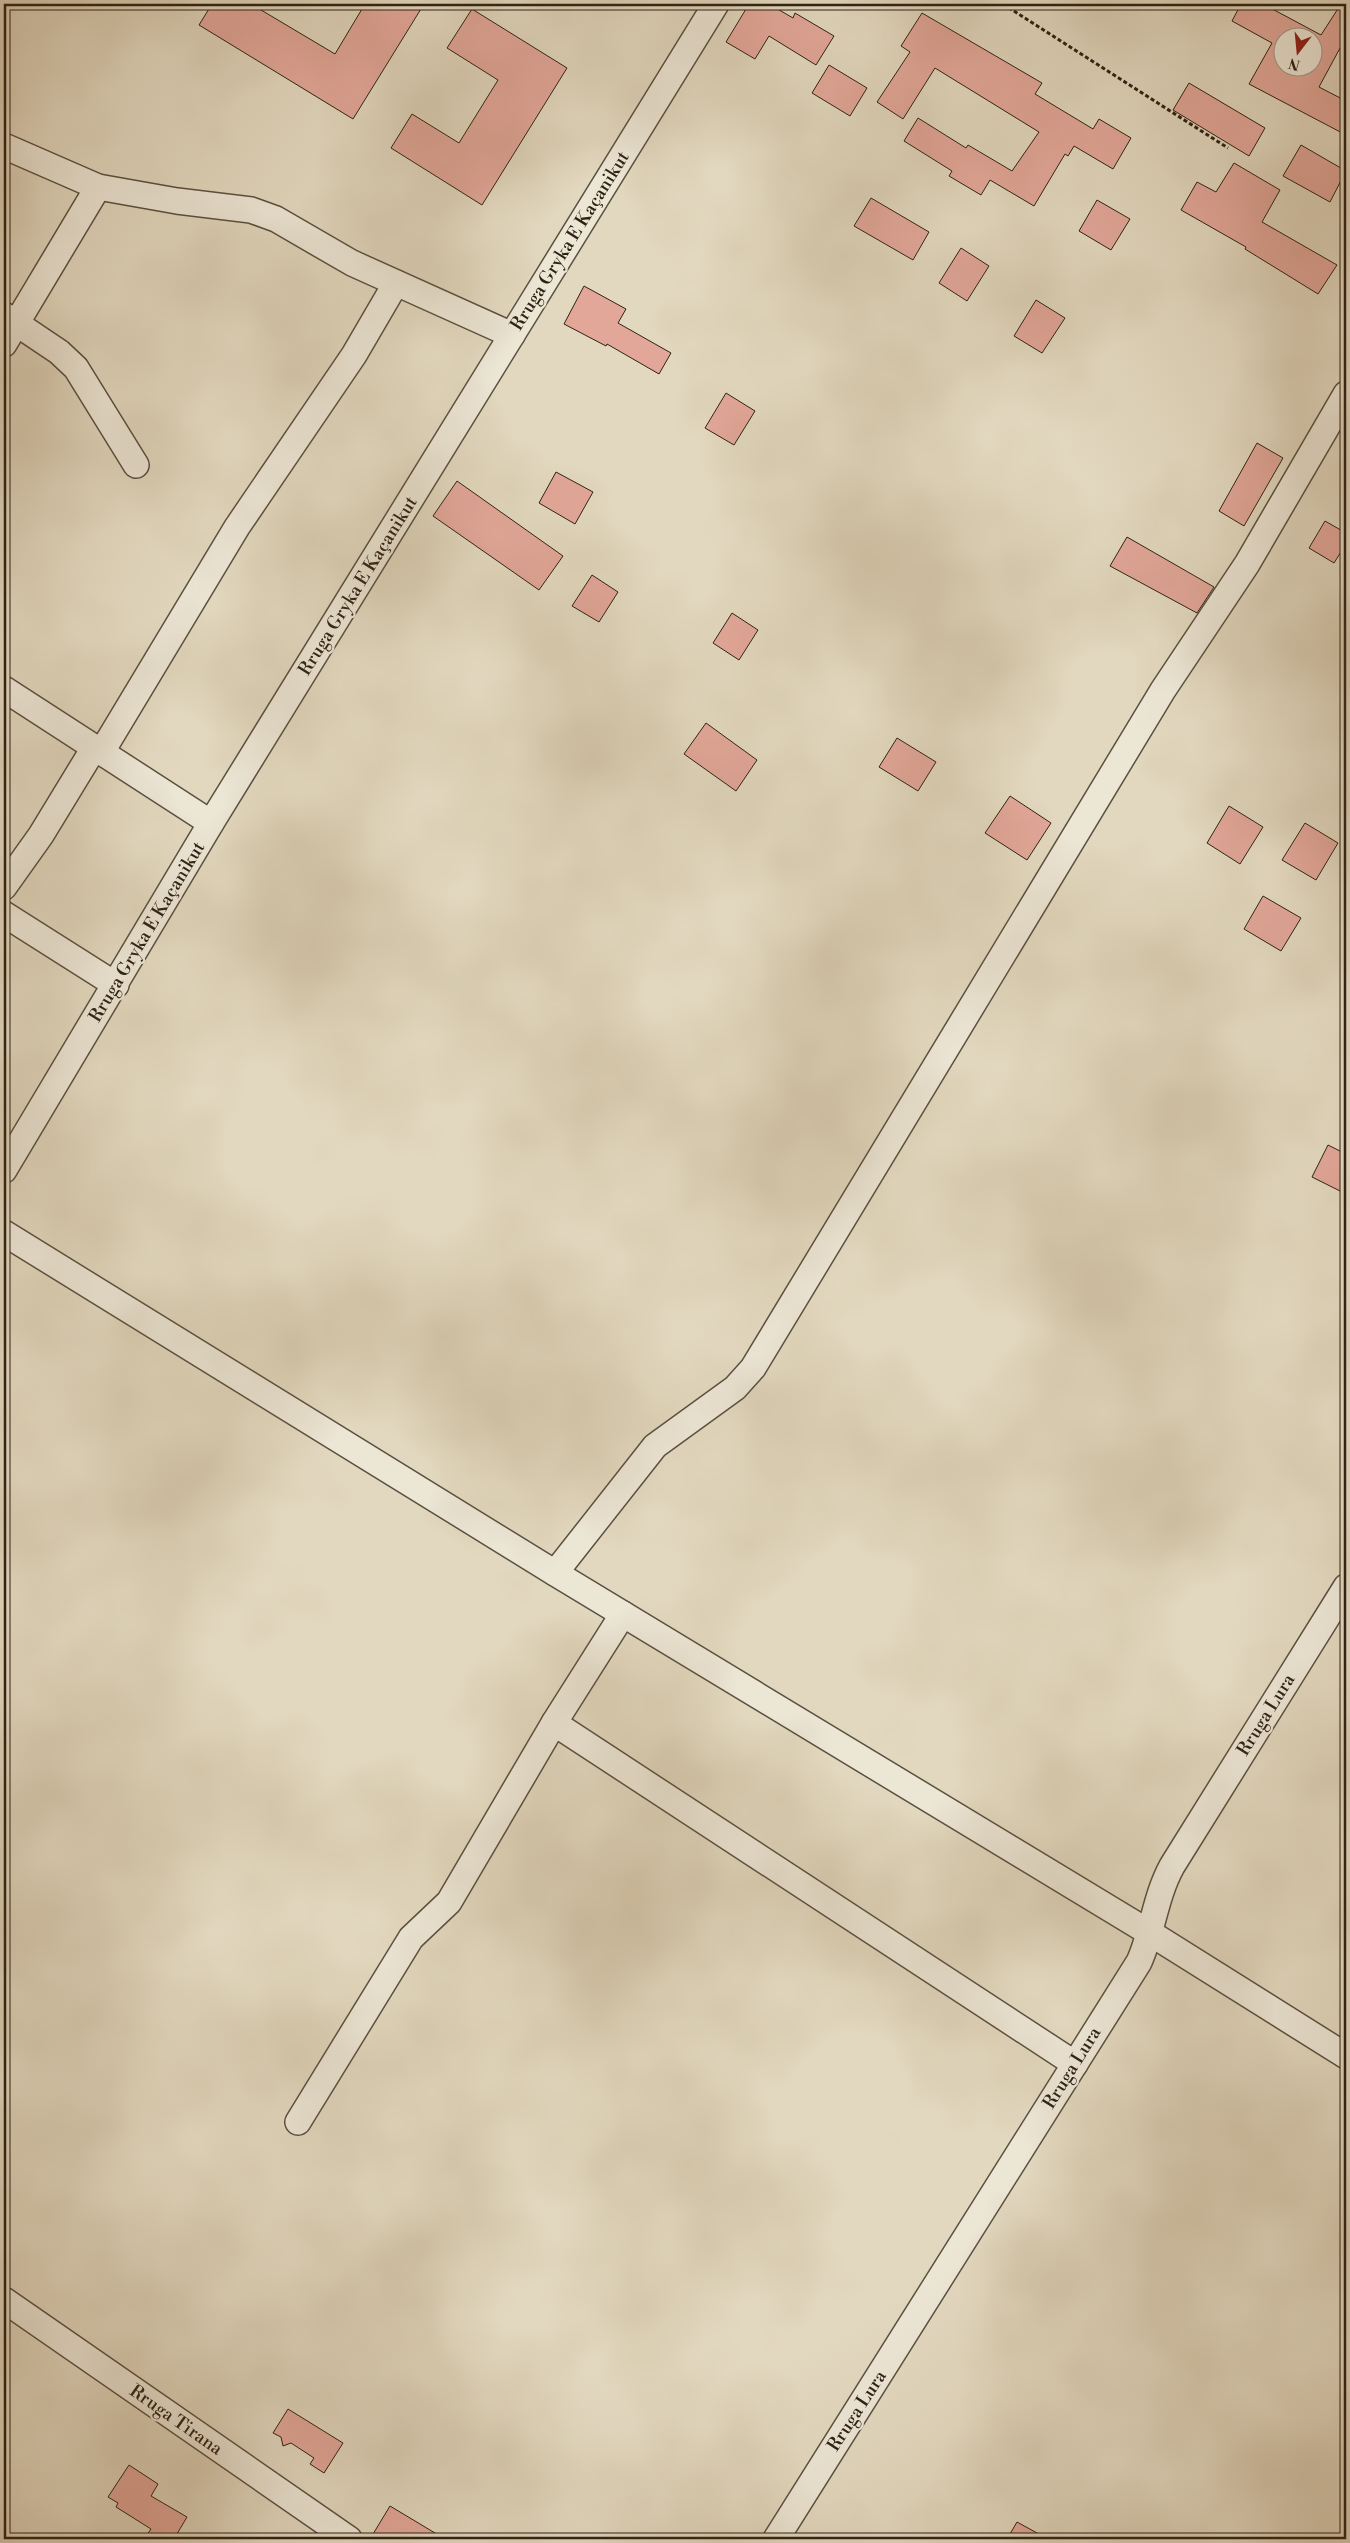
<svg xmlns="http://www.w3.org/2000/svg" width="1350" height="2543" font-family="'Libre Bodoni',serif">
<rect width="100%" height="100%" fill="#e2d8bf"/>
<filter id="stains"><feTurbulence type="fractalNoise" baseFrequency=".004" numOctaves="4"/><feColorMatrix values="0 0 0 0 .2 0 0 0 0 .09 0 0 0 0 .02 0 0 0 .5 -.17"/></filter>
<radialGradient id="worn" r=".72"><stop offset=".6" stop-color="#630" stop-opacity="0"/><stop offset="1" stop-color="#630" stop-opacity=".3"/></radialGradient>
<!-- building -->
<g fill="#e2a799" stroke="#2e2215" fill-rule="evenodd">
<polygon points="212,4 251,4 335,54 365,4 424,4 353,119 199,25"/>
<polygon points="749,4 769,4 793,18 795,13 834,36 816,65 769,36 755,59 726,42"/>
<path d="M1241 4H1263L1321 35 1341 4H1346V37L1319 87 1346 101V135L1249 84 1272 43 1232 21ZM1282 38H1312V68H1282Z"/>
<polygon points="472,9 567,68 482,205 391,148 412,114 459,143 498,80 447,48"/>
<polygon points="922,13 1042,83 1035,94 1093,129 1099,119 1131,138 1113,169 1074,146 1068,156 1065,154 1034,206 990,180 981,195 949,176 952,171 904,141 918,118 966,148 968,145 1012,171 1039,132 935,68 903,119 877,102 910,52 901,46"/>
<polygon points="829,65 867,88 850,116 812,93"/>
<polygon points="1189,83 1265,128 1249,156 1173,110"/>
<polygon points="1301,145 1346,171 1330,202 1283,176"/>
<polygon points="1234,163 1280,190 1262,222 1337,265 1318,294 1245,249 1246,247 1181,210 1197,182 1216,192"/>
<polygon points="871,198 929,232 913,260 854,226"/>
<polygon points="1097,200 1130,219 1111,250 1079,231"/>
<polygon points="961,248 989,266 967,301 939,283"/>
<polygon points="584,286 626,309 618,323 671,353 659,374 607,344 606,346 564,324"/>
<polygon points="1036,300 1065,318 1042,353 1014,336"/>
<polygon points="726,393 755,411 734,445 705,428"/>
<polygon points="1257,443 1283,458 1244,526 1219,511"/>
<polygon points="556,472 593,492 575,524 539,503"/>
<polygon points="457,481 563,556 539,590 433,516"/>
<polygon points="1325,521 1346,533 1346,544 1334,563 1309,548"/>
<polygon points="1127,537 1214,587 1197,613 1110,566"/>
<polygon points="592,575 618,592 599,622 572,606"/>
<polygon points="732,613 758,630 739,660 713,643"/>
<polygon points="706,723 757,760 736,791 684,754"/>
<polygon points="897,738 936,762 918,791 879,767"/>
<polygon points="1010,796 1051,823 1027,860 985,833"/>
<polygon points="1229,806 1263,827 1240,864 1207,843"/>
<polygon points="1305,823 1338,843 1316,880 1282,860"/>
<polygon points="1263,896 1301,918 1281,951 1244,929"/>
<polygon points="1328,1145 1346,1154 1346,1194 1312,1177"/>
<polygon points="288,2409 343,2443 324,2473 310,2464 314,2458 291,2443 283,2446 281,2437 273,2433"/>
<polygon points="129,2465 158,2484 151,2496 187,2517 174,2539 144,2539 151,2529 116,2507 118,2503 108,2497"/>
<polygon points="390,2506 445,2539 370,2539"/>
<polygon points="1017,2522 1048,2539 1007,2539"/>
</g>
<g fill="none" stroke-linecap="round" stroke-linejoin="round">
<defs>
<g id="minor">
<polyline points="4,146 98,187 177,201 251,210 276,219 352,263 512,335"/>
<polyline points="4,315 59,352 76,368 136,465"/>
<polyline points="4,344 98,187"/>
<polyline points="4,689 211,823"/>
<polyline points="101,753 237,527 354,355 396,283"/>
<polyline points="4,887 41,835 94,748"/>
<polyline points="4,914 116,985"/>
<polyline points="4,1170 211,823 716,4"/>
<polyline points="4,1233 555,1573 1150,1933 1346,2056"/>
<polyline points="555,1573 655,1446 735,1388 753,1368 1163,690 1247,564 1346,394"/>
<polyline points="554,1723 1075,2064"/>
<polyline points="298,2122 411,1938 449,1902 554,1723 623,1614"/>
<polyline points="4,2300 349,2539"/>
<path d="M776 2539 1139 1962C1153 1931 1155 1897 1172 1866L1346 1587"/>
</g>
</defs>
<!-- minor casing -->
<use href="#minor" stroke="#5b5040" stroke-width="28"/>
<!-- path -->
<polyline stroke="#2e2215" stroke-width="3" stroke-dasharray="4 2.5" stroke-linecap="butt" points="1003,4 1228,148"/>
<!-- minor -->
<use href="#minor" stroke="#ece6d5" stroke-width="25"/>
</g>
<g text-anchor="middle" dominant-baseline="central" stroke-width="4.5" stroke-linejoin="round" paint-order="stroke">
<!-- street labels -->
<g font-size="18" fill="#2e2215" stroke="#ece6d5">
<text transform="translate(570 241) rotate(-58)">Rruga Gryka E Kaçanikut</text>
<text transform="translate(358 586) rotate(-58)">Rruga Gryka E Kaçanikut</text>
<text transform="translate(147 932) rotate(-59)">Rruga Gryka E Kaçanikut</text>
<text transform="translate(1266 1715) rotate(-58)">Rruga Lura</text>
<text transform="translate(1072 2068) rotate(-58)">Rruga Lura</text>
<text transform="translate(857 2411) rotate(-57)">Rruga Lura</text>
<text transform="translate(176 2420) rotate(35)">Rruga Tirana</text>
</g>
</g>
<!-- margin -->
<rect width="1350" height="2543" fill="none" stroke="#e2d8bf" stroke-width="20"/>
<rect x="5" y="5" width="1340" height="2533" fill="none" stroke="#2e2215" stroke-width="2.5"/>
<rect x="10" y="10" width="1330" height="2523" fill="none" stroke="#2e2215"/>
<!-- north arrow -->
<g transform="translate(1298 52) rotate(196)"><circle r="24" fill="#ece6d5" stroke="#a09888"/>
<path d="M0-4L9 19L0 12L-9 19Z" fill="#8f2418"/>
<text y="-8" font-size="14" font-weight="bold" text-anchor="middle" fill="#2e2215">N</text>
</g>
<rect width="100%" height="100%" filter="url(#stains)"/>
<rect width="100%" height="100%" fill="url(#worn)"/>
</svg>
